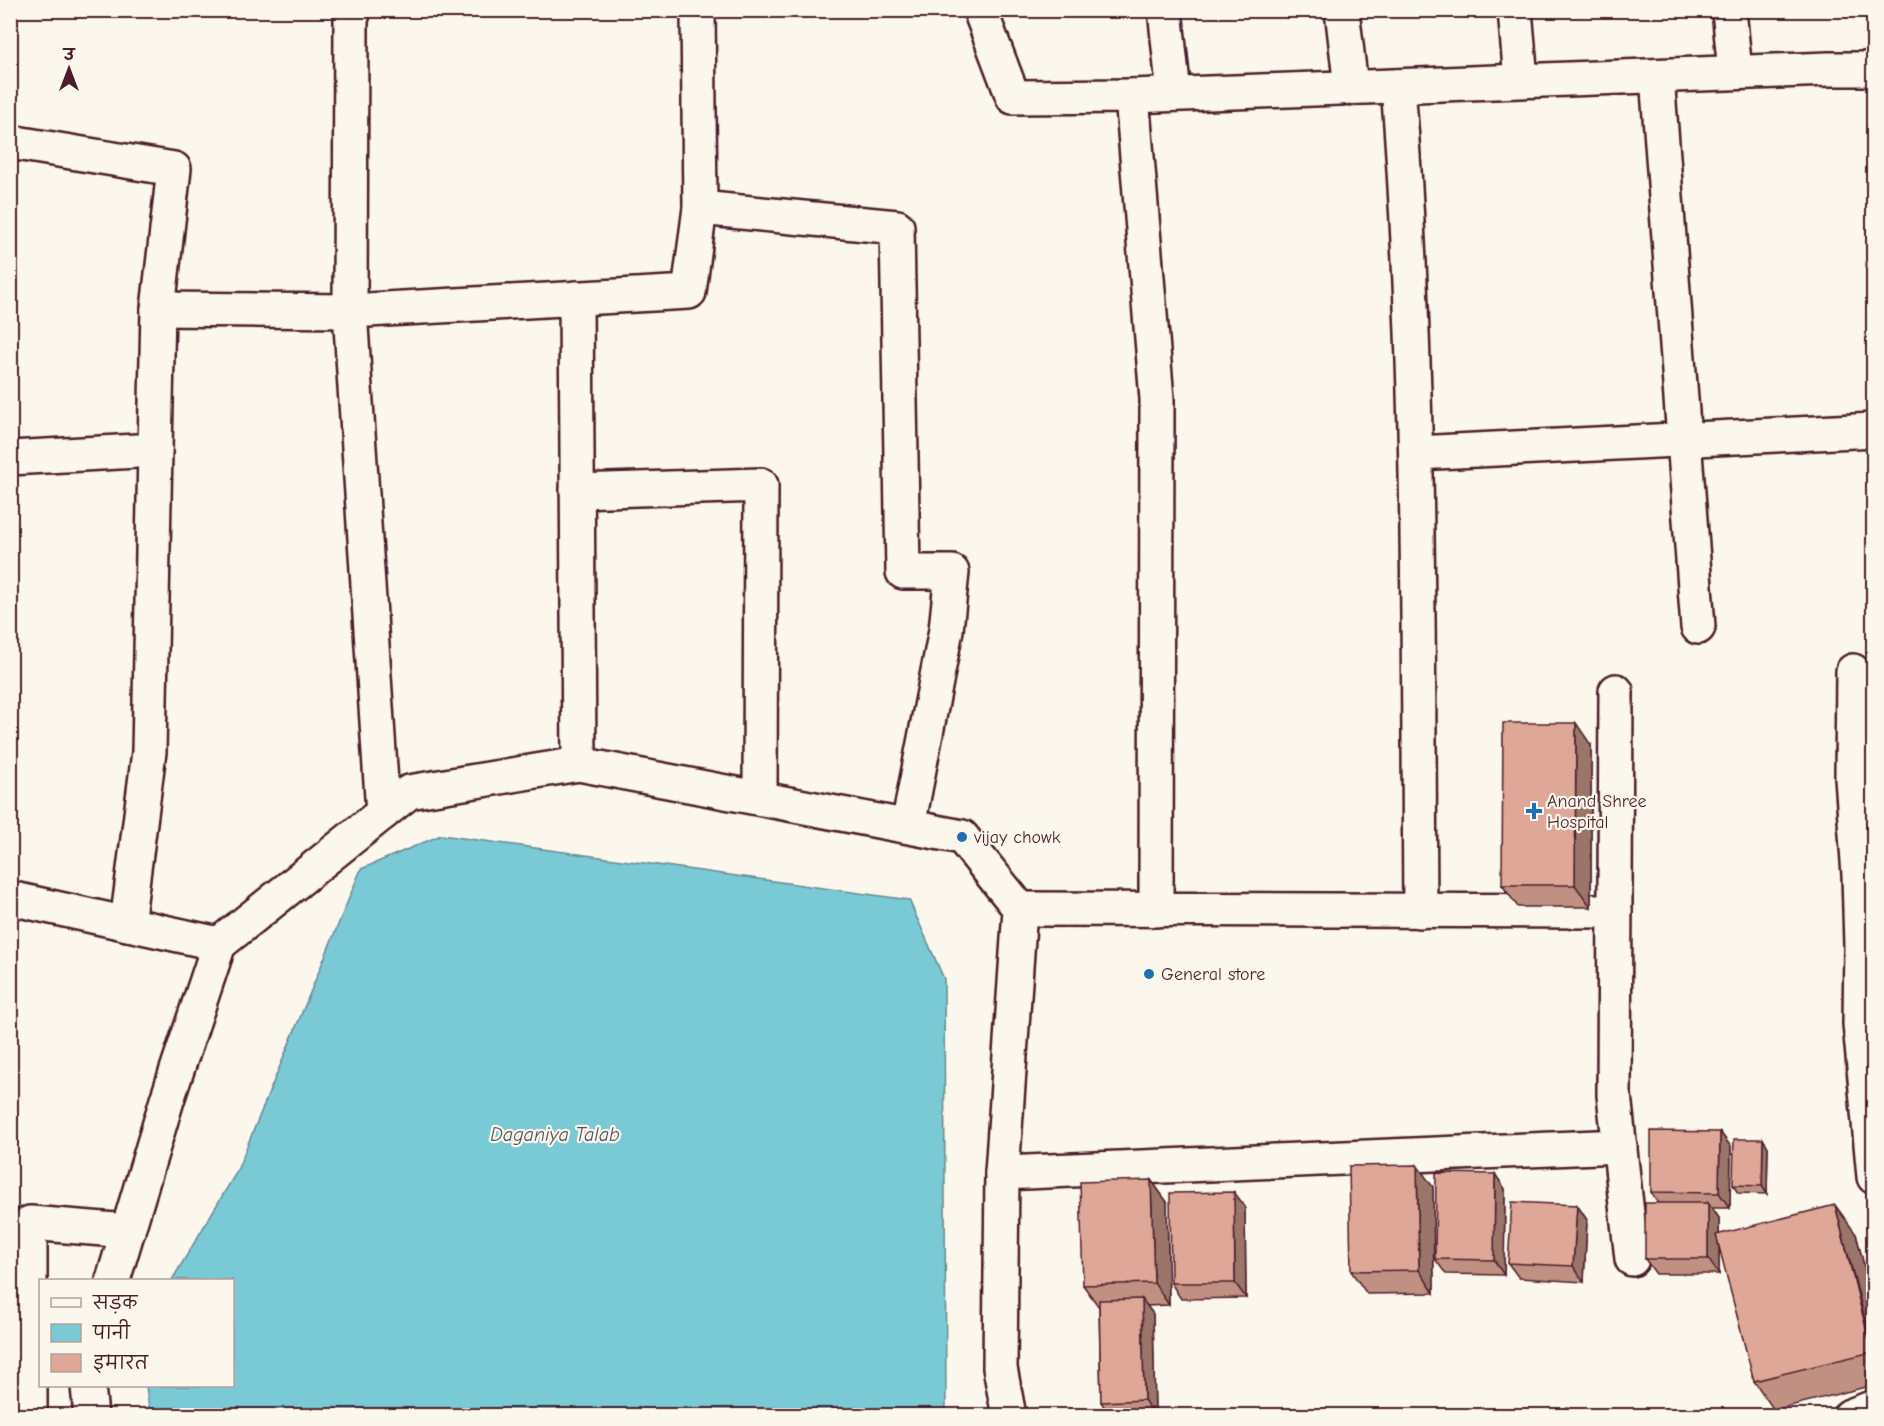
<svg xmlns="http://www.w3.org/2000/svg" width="1884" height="1426" font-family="'Comic Neue','Playpen Sans Deva',sans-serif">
<rect width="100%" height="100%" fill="#fbf7ec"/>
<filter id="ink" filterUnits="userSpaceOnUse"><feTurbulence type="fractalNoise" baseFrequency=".0167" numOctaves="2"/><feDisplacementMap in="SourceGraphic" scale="12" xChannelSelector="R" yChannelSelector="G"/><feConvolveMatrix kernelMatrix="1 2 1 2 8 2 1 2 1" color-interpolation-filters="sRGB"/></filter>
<g filter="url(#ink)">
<!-- water -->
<polygon fill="#7acad5" stroke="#678691" stroke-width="1.5" points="441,835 909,900 944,979 946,1415 150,1415 146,1386 232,1386 232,1280 172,1280 236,1173 361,869"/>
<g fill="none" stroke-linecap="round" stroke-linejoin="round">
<defs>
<g id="minor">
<polyline points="354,10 351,20 350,311 383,813"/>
<polyline points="980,10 1013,97 1132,96 1157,399 1156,910"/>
<polyline points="1165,10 1174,94"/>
<polyline points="1342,10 1351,87"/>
<polyline points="1515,10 1521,80"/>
<polyline points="1729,10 1735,72"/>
<polyline points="1657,76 1698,627"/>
<path d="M1398 86C1420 360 1418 636 1420 911"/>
<polyline points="1132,96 1829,69 1874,69"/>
<polyline points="10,142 174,169 158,309 350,311 689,292 700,208 698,10"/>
<polyline points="700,208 897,227 903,572 952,572 946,630 908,826"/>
<polyline points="576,298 579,764"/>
<polyline points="1416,453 1874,430"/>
<polyline points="10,458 155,450 158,309"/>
<polyline points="577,491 761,485 760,798"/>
<polyline points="1853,671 1852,778 1859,875 1861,946 1860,1024 1874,1177"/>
<polyline points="1616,691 1614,1095 1632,1259"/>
<polyline points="10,898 219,944"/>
<polyline points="1020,909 1615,911"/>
<polyline points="127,924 149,752 155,450"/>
<polyline points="1002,1173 1620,1146"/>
<polyline points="113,1280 167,1100 219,944 409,792 579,764 962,837 1020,909 1002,1173 1000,1368 1009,1416"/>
<polyline points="88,1386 91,1416"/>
<polyline points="30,1416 30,1223 128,1231"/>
<polyline points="1850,1416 1874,1407"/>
</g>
</defs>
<!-- minor casing -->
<use href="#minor" stroke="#4a1f2b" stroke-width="38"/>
<!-- minor -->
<use href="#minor" stroke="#fbf7ec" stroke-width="33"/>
</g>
<!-- wall -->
<g fill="#c09082" stroke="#4a1f2b" stroke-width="1.5">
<polygon points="1591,745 1591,907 1518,907 1502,885"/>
<polygon points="1720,1132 1731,1147 1730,1208 1712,1208 1719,1218 1719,1234 1856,1234 1874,1305 1874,1385 1774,1410 1754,1381 1719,1244 1719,1274 1656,1274 1645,1259 1658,1203 1651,1192"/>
<polygon points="1763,1139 1768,1147 1767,1194 1738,1193 1733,1185"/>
<polygon points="1495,1174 1505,1189 1504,1275 1446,1274 1435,1259"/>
<polygon points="1151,1180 1167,1202 1169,1305 1147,1306 1153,1314 1155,1416 1110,1416 1101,1402 1099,1307 1083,1285"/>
<polygon points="1433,1187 1434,1293 1367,1294 1351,1271"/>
<polygon points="1234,1192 1245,1207 1246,1298 1181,1299 1171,1283"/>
<polygon points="1577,1205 1587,1220 1584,1282 1519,1278 1508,1263"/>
</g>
<!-- shaded-wall -->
<g fill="#9c756a" stroke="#4a1f2b" stroke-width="1.5">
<polygon points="1576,723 1591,745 1591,907 1575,885"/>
<polygon points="1720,1132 1731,1147 1730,1208 1719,1193"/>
<polygon points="1763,1139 1768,1147 1767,1194 1762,1186"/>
<polygon points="1417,1165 1433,1187 1434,1293 1419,1270"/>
<polygon points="1495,1174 1505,1189 1504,1275 1494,1260"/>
<polygon points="1151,1180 1167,1202 1169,1305 1154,1283"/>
<polygon points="1234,1192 1245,1207 1246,1298 1235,1283"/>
<polygon points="1708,1203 1719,1218 1719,1274 1708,1259"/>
<polygon points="1577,1205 1587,1220 1584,1282 1573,1266"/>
<polygon points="1835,1205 1856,1234 1874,1305 1874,1353"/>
<polygon points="1142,1299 1153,1314 1155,1416 1144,1400"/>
</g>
<!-- building -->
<g fill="#dfa797" stroke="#4a1f2b" stroke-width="1.5">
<polygon points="1503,723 1576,723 1575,885 1502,885"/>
<polygon points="1651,1131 1720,1132 1719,1193 1651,1192"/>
<polygon points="1734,1139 1763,1139 1762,1186 1733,1185"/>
<polygon points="1417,1165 1419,1270 1351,1271 1349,1166"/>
<polygon points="1436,1173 1495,1174 1494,1260 1435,1259"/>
<polygon points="1151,1180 1154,1283 1083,1285 1080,1182"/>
<polygon points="1234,1192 1235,1283 1171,1283 1170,1193"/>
<polygon points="1512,1202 1577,1205 1573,1266 1508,1263"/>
<rect x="1645" y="1203" width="63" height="56"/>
<polygon points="1835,1205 1872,1352 1754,1381 1716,1235"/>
<polygon points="1142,1299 1144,1400 1101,1402 1099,1300"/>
</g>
</g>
<!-- markers -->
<g fill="#1f6fb2" stroke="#fbf7ec" stroke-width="2">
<path d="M1531 802h6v6h6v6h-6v6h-6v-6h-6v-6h6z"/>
<circle cx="962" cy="837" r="6"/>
<circle cx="1149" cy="974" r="6"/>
</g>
<g text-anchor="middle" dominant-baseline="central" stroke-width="4.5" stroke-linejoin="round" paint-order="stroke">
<!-- poi labels -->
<g font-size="18" fill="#4a1f2b" stroke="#fbf7ec" text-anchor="start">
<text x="1547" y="801">Anand Shree<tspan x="1547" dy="21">Hospital</tspan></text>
<text x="974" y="837">vijay chowk</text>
<text x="1161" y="974">General store</text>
</g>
<!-- water labels -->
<g font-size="20" font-style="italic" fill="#58525e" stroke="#fbf7ec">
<text x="555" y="1134">Daganiya Talab</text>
</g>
</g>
<!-- margin -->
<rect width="1884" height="1426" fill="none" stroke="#fbf7ec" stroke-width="36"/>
<rect x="18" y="18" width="1848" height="1390" fill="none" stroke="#4a1f2b" stroke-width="2" filter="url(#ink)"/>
<!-- legend -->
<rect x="39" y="1279" width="195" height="108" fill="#fbf7ec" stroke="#b4a19f" stroke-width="1.5"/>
<rect x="51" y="1298" width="30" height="9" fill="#fbf7ec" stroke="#b4a19f" stroke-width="1.5"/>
<text x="93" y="1309" font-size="18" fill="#4a1f2b">सड़क</text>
<rect x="51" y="1324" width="30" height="18" fill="#7acad5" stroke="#b4a19f" stroke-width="1.5"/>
<text x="93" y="1339" font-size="18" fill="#4a1f2b">पानी</text>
<rect x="51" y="1354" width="30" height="18" fill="#dfa797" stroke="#b4a19f" stroke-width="1.5"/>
<text x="93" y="1369" font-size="18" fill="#4a1f2b">इमारत</text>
<!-- north arrow -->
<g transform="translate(69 69)" stroke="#fbf7ec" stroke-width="4.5" paint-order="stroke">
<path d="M0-4.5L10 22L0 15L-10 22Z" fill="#4a1f2b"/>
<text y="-9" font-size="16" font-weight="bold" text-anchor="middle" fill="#4a1f2b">उ</text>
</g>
</svg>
